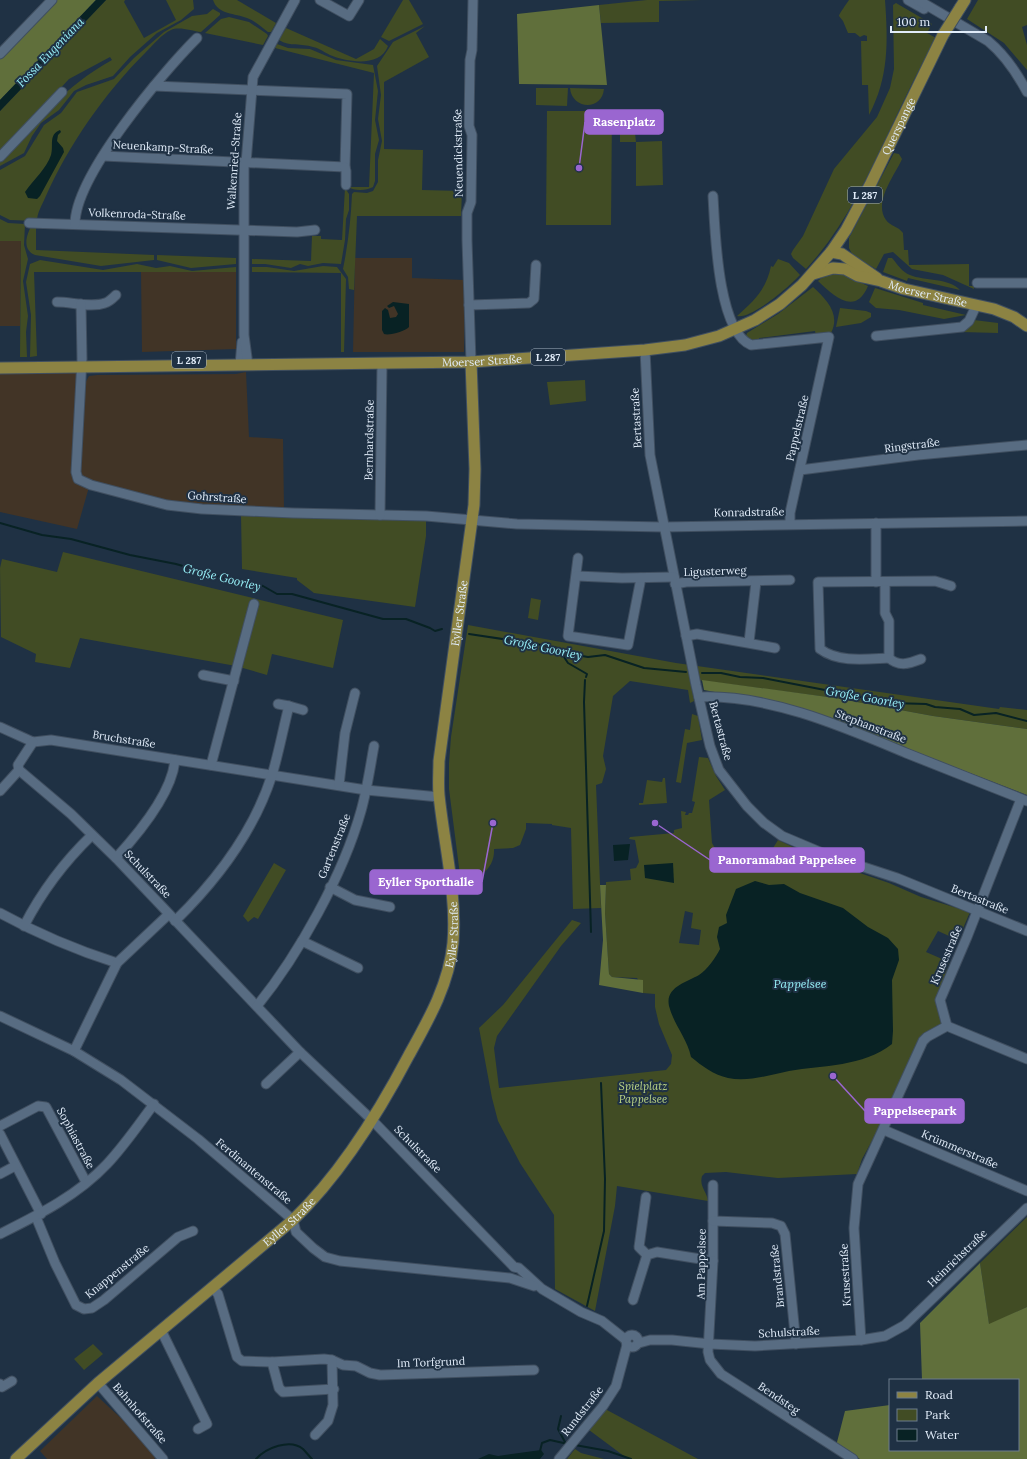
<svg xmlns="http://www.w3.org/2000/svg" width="1027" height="1459" font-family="Lora,serif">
<rect width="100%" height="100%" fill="#1f3144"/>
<!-- commercial -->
<g fill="#413426">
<polygon points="0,241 21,241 20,326 0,326"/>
<polygon points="355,258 412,258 412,278 465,280 464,352 353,352"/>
<polygon points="141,272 236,272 236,349 142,352"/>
<polygon points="246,372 249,437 283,439 284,509 169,503 84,479 79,473 83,387 89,376 97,375 236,374"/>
<polygon points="97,1396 152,1447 159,1455 154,1459 47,1459 40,1451"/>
</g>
<!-- industrial -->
<polygon fill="#423426" points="81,368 77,474 89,487 77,529 0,512 0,370"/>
<!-- green -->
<g fill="#414c24" fill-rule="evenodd">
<path d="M106 0H125L124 2 144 38 176 20 166 0H193L194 9 181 20 157 33 130 57 113 76 86 85 74 91 59 110 41 123 32 136 24 153 0 166V159C36 122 65 86 112 60L110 57 69 79 0 153V111Z"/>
<path d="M213 0H237L276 23 271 32H268C262 27 255 21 247 18 235 13 218 15 213 0Z"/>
<polygon points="403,0 409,0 423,24 389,41 381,37"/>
<polygon points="647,0 702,0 659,1 659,22 601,23 599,5"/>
<path d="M849 0H885C888 42 889 77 869 115L868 85H862L861 41H867V36L864 35 860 37 855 33H848L843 21 839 16C839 14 847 3 849 0Z"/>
<polygon points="978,0 1027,0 1027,25 1022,27 1027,45 1027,70 1004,43 967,19"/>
<path d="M896 3 932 24 927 33 936 38C919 69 903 101 888 134 865 182 843 229 806 269L793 258 791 254 793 250 803 236 834 169 877 117 890 88 894 69 893 5Z"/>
<path d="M213 9 220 13V15L201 32C192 31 179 26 171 30 162 34 153 45 146 52 104 94 69 144 45 198 42 205 37 213 37 221L10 220 0 215V170L25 156 44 125 61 113 77 92 114 79 134 58 164 32 192 16 207 14Z"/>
<polygon points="229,17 249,22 267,34 268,36 263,45 205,33 221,19"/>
<path d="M425 26 416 33 429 57 384 82V149L423 150 422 190 462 191 461 216H357L354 290 349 289 348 277 343 269C348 244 351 219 352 194L354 192 367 193 373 191 378 182V160L382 141 378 119 381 95 377 66 393 42Z"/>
<path d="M286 28 356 59 374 49 380 39 388 46C380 68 347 62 330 55 324 52 319 48 313 47 301 43 290 47 279 40Z"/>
<path d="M277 44 288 48 310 49 336 60 373 65 378 91 375 120 379 140 375 154V181L373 187C366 191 354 191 348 187H369L374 73 275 48Z"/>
<polygon points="536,88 568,88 567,106 536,105"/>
<path d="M570 88 604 89C602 111 572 110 570 88Z"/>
<polygon points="547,111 612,111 611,225 546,225"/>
<polygon points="635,133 636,142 662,141 663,185 636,186 636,142 620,142 620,134"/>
<path d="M894 153 899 154 902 159C895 175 873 202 886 220 890 226 898 226 903 233L904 250H908L909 265 969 264V286H974V289L943 275 912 269 893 252 884 254 876 269 853 256 849 248V238Z"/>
<polygon points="345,188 349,194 349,210 346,219 345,240 341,264 323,263 308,266 300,264 291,268 265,264 252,264 252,259 311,261 312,236 321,236 321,239 342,240"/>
<polygon points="0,219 8,223 25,224 24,245 28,259 23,281 28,316 26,332 27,357 20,357 21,241 0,241"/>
<path d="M32 225H36V250L154 255V260L101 266 35 255C22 250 26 235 32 225Z"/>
<polygon points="157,255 236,258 236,264 191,268 157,260"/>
<path d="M888 258H892C898 265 902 272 910 275 924 281 950 278 960 290L908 278 907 281 883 272Z"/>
<path d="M778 259 789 263 800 275C790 286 751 320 737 316 754 301 766 290 771 266L773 267Z"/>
<polygon points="40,260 103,270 137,264 156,268 170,266 192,271 236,267 236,272 34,272 37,356 30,357 31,315 26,282 30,264"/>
<polygon points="323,266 337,267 346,279 344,352 341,352 341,273 252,272 252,267 267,267 294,271"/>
<path d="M827 273H841L868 286C855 317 833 295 818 281Z"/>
<path d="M813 287C826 299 841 314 831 333L816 336 815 331 759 338V342H754L746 336 747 333 778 314Z"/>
<polygon points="875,288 923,303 923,305 966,315 944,319 899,310 876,308 869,302"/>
<polygon points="840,308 866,311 871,313 871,317 861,323 836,327"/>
<polygon points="974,320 998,323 998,333 961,332 961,329"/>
<polygon points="585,380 586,401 550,405 547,382"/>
<polygon points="241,515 426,521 426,536 415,607 314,593 297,580 297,578 242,569"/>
<polygon points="63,552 343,620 333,668 272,654 267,675 236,666 80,638 70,668 35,662 36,654 1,637 0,568 2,559 57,572"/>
<polygon points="531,598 541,600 538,620 528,618"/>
<path d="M468 625 676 663 999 709 1000 707 1027 710V729L933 716 835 698 690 679 694 701 690 703 688 690 630 681 613 696 603 756 606 769 602 783 596 785 601 908 573 909 571 828 552 825V824L526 823V829L520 845 513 848 494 849C495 869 478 880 461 883L449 789V763L451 737Z"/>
<polygon points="692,714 698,716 702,740 687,743 681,783 676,782 685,729 690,730"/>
<path d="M699 757 708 758 716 776 725 790 709 800 712 843 716 850 725 858 733 861 760 858 770 853 778 840 816 858 889 883 921 897 970 912 958 940 938 931 926 952 949 962 936 1005 942 1023 932 1031 862 1159 857 1174 778 1178 726 1172 705 1173 702 1176C699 1187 707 1191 708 1201L617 1186 615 1206 595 1311 555 1289 554 1215 520 1163 498 1121 492 1098 479 1028 503 1005 572 920 581 923 561 946 497 1036 494 1048 499 1088 666 1070 671 1064 672 1055 659 1024 655 1007V994L643 993 642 986 637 978 612 977 609 974 605 913 606 882 631 880 630 869 636 868 639 862 635 840 629 839 630 837 674 833V830L682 828 681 811 686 812 685 815H688L689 813H692L695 802 692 801ZM685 911 693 913 691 928 701 930 699 945 679 943Z"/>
<polygon points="663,778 665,778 667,803 639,805 639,803 643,803 647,780 662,782"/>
<polygon points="274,863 286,870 258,919 254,917 248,922 243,916"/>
<polygon points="1027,1217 1027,1307 989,1325 980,1263"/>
<polygon points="93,1344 103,1354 84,1370 74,1359"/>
<polygon points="603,1406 607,1410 698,1459 628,1459 585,1427"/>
<polygon points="575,1449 581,1453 604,1459 567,1459"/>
</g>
<!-- forest -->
<g fill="#606f3b">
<polygon points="52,0 96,0 0,100 0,54"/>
<polygon points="599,5 607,85 519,84 517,14"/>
<polygon points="702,680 835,698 933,716 1027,729 1027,795 829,719 774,703 704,690"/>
<polygon points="600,885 606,885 605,913 609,974 612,977 643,980 643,993 599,985 603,940"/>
<polygon points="980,1263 989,1324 1027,1307 1027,1459 860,1459 836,1446 845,1411 890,1405 890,1450 1018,1450 1018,1380 922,1380 920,1323"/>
</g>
<!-- water -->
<g fill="#082224">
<polygon points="96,0 106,0 0,111 0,100"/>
<path d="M60 130 61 132 58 135 57 141 63 148 64 152 40 196 37 199 28 198 25 192C33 180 47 168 51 155 54 145 48 135 60 130Z"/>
<path d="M393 302 409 304V327C406 331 389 336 384 334L382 330V311L385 308 388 310 390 318 396 317 398 314 394 306 389 308 387 306Z"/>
<polygon points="630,844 628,860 614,861 613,845"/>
<polygon points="673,863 674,883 645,878 644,865"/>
<path d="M755 881 769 885 784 884 800 893 843 908 868 927 888 938 898 949 899 960 892 980 893 1031 892 1044C863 1067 823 1065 789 1071 770 1075 748 1082 728 1078 714 1075 702 1066 691 1057 687 1038 674 1025 669 1006 665 987 687 982 699 975 707 970 716 957 720 949L717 937 719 927 727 923 726 915 736 889Z"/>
<polygon points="541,1450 544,1454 540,1459 478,1459 489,1454 498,1456"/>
</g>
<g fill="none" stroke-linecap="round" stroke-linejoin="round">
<!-- stream -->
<g stroke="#082224" stroke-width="2">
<polyline points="0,523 42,535 71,539 130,555 176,564 238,582 263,586 277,594 292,594 383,619 406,619 430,628 435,631 442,629"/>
<polyline points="469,634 536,644 558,648 570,654 588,657 605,655 644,668 686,672"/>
<polyline points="558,648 568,663 587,674 586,677"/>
<polyline points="702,673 721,673 740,677 763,678 892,703 926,704 935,707 960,709 974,715 996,713 1027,721"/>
<polyline points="585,680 584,702 591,932"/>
<polyline points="587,1306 604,1231 605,1179 601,1083"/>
<polyline points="561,1416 558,1429 566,1444"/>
<polyline points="575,1445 608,1451 631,1459"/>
<polyline points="540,1451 542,1443 550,1440 568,1444"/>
<path d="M256 1459C266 1448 290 1438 303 1449 306 1452 309 1456 312 1459"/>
</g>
<defs>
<g id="minor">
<polyline points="320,0 349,16 359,0"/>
<polyline points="908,0 924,9"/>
<path d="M918 0 988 41C1005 55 1017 73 1027 92"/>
<polyline points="0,54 52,0"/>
<polyline points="103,156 345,167 347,94 154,86"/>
<polyline points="0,157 62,92"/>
<polyline points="345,167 346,171 346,185"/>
<path d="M713 196C715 228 717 331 751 345L829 337 790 513V523"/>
<polyline points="29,223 297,232 315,230"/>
<path d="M75 224C75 176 162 73 197 38"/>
<polyline points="977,283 1027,283"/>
<path d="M57 302C72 302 91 308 105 303 109 302 113 298 116 295"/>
<polyline points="81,304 82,359 76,472 78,479 91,485 167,505 202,509 293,513 426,516 517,524 663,527 1027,521"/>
<polyline points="469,305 529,303 534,299 536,265"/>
<polyline points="876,336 962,327 969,321 976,306"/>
<polyline points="645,350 650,455 696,685 710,746 719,770 747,806 764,823 782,836 827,855 897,878 1027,931"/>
<polyline points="471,362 467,240 467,213 471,202 472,135 469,126 470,60 472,50 473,0"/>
<polyline points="240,365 242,342"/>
<polyline points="248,365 244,335 244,166 246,163 253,77 295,0"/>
<polyline points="800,470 918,455 1027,445"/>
<polyline points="380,515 382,364"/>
<polyline points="876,523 876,582"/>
<polyline points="578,558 568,636 628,645 641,578"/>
<polyline points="577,576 622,578 674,577"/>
<path d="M885 582V613L889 621V658C899 667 908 664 921 659"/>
<polyline points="675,584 686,582 790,580"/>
<polyline points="686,636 697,634 775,648"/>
<polyline points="749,642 756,582"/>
<path d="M889 658C866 659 839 663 820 649L818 582 935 581 951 586"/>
<polyline points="203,675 234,681"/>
<path d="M699 697C768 694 844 727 906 753 946 769 987 785 1027 801"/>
<polyline points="278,704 289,706"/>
<polyline points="0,727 33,742 51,740 366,790 439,797"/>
<polyline points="33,742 18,765 19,770 71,814 116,858 300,1052 372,1120 514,1267 519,1268 542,1289 581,1312 602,1321 626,1340"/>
<polyline points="211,765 254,604"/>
<polyline points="339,785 345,733 355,693"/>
<polyline points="0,791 19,770"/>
<path d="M116 858C138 834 172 794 175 760"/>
<polyline points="330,887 355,900 390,907"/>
<path d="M0 913C40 935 73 949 117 963"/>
<path d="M175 921C217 880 254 831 272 775 279 752 283 729 289 706L303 710"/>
<path d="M24 926C42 891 64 862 92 835"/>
<polyline points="302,941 358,968"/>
<path d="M257 1006C299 954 343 875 361 811 367 790 370 768 374 746"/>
<polyline points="0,1016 74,1051 121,1080 198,1139 272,1202 293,1220 296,1232 313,1248 325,1257 340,1261 510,1278 534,1286"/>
<polyline points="947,1026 1027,1059"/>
<polyline points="74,1051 117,963 169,914"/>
<polyline points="266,1084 300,1052"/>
<polyline points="0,1126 38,1106 46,1107 86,1182"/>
<polyline points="884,1130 1027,1191"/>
<polyline points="0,1134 41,1214"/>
<polyline points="0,1174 15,1166"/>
<polyline points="713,1185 713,1261 708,1352 710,1360 721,1374 853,1459"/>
<polyline points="646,1197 639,1247 647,1255"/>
<polyline points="36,1217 55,1263 76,1305 84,1309 92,1308 104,1300 178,1237 193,1231"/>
<polyline points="713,1221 772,1223 781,1226 785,1234 796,1344"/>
<path d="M0 1234C38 1215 77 1196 107 1164 124 1146 139 1124 154 1104"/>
<polyline points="212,1287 218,1294 237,1357 242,1361 272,1362 324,1359 332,1360 343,1365 356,1366 370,1373 380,1375 534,1370"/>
<polyline points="633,1300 647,1255 657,1252 713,1261"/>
<polyline points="161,1330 207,1424 198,1429"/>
<circle cx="632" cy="1341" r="6"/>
<polyline points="861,1340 854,1228 858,1184 923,1041 927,1037 947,1026 940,1000 967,937 1021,799"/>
<polyline points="639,1343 650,1340 672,1340 710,1344 755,1346 861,1340 885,1336 905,1325 1027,1208"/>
<polyline points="272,1362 279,1388 283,1392 334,1389"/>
<polyline points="98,1383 163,1459"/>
<polyline points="0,1384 2,1387 12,1381"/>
<polyline points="315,1435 328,1421 333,1405 332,1360"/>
<polyline points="559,1459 603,1406 616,1386 627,1345"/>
</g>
<g id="major">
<polyline points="960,8 965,0"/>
<polyline points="831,252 842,254 877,278"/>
<path id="s1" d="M813 274 833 268 845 269 858 276 881 281 904 289 994 309 1014 317 1027 326"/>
<path id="s2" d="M0 368 471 362 645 350 685 345 719 336 755 320 780 304 802 285 831 252 846 230 871 183 943 35"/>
<path id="s3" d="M16 1459 98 1383 293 1220C341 1174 378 1114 409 1055 429 1019 449 984 453 943 457 894 444 844 439 795 438 784 439 772 439 761L474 505 475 469 471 362"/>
</g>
</defs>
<!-- minor casing -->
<use href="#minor" stroke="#404f60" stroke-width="11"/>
<!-- major casing -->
<use href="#major" stroke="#404f60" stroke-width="13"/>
<!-- minor -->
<use href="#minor" stroke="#586c82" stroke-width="9"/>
<!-- major -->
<use href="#major" stroke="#8c8343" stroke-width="11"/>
<defs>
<polyline id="major-bridge" points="943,35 960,8"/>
</defs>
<!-- major-bridge casing -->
<use href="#major-bridge" stroke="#404f60" stroke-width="13" stroke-linecap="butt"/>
<!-- major-bridge -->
<use href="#major-bridge" stroke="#8c8343" stroke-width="11"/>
</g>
<g text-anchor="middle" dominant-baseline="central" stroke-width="4" stroke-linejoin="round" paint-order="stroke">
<!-- shield labels -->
<g fill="#1f3144" stroke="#a7b4c3" stroke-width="1">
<rect x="848" y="187" width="34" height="16" rx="3"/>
<rect x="531" y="349" width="34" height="16" rx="3"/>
<rect x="172" y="352" width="34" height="16" rx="3"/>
</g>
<g font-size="10" font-weight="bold" fill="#e1ecf9">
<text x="865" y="195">L 287</text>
<text x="548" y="357">L 287</text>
<text x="189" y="360">L 287</text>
</g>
<!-- street labels -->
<g font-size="11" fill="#e1ecf9" stroke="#1f3144">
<text stroke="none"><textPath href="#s2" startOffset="1006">Querspange</textPath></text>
<text transform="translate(163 147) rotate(3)">Neuenkamp-Straße</text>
<text transform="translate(458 153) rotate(-91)">Neuendickstraße</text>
<text transform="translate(234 161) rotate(-86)">Walkenried-Straße</text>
<text transform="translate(137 214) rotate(2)">Volkenroda-Straße</text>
<text stroke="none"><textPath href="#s1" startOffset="120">Moerser Straße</textPath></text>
<text stroke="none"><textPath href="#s2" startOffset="482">Moerser Straße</textPath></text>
<text transform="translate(636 418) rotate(-93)">Bertastraße</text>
<text transform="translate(797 428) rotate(-77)">Pappelstraße</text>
<text transform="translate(369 440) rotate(-89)">Bernhardstraße</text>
<text transform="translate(912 445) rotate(-7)">Ringstraße</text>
<text transform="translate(217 497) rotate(4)">Gohrstraße</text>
<text transform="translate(749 512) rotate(-1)">Konradstraße</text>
<text transform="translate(715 571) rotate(-2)">Ligusterweg</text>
<text stroke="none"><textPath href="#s3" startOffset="1022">Eyller Straße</textPath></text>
<text transform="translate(871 726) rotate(21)">Stephanstraße</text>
<text transform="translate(721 731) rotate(75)">Bertastraße</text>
<text transform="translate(124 739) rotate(9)">Bruchstraße</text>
<text transform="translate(334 846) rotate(-68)">Gartenstraße</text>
<text transform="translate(148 874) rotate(46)">Schulstraße</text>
<text transform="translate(980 899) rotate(22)">Bertastraße</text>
<text stroke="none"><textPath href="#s3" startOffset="698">Eyller Straße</textPath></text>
<text transform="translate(946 955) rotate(-67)">Krusestraße</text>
<text transform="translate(76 1138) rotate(62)">Sophiastraße</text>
<text transform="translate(418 1149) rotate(45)">Schulstraße</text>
<text transform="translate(960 1149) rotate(23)">Krümmerstraße</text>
<text transform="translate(254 1171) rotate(40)">Ferdinantenstraße</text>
<text stroke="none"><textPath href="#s3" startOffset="362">Eyller Straße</textPath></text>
<text transform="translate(957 1258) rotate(-44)">Heinrichstraße</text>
<text transform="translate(701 1264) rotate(-89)">Am Pappelsee</text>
<text transform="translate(117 1271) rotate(-39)">Knappenstraße</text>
<text transform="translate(845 1275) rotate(-93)">Krusestraße</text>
<text transform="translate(777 1276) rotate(-96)">Brandstraße</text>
<text transform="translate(789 1332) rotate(-3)">Schulstraße</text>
<text transform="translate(431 1362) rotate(-2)">Im Torfgrund</text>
<text transform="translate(779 1398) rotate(34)">Bendsteg</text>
<text transform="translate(582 1411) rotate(-52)">Rundstraße</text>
<text transform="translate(140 1413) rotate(49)">Bahnhofstraße</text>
</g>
<!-- park labels -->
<g font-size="11" font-style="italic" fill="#bed786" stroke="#1f3144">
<text x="643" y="1086">Spielplatz<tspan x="643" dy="13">Pappelsee</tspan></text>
</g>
<!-- water labels -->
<g font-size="12" font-style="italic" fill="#98f1f9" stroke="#1f3144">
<text transform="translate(50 52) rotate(-46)">Fossa Eugeniana</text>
<text transform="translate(222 577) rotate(14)">Große Goorley</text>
<text transform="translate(543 647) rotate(12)">Große Goorley</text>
<text transform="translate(865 697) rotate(10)">Große Goorley</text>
<text x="800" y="983">Pappelsee</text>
</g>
</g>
<!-- callouts -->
<path fill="none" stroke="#9a66d0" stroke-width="1.5" d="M579 168L585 122M655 823L710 860M493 823L482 882M833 1076L865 1111"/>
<g fill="#9a66d0" stroke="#1f3144" stroke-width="1.5">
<circle cx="579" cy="168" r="4"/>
<circle cx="655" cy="823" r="4"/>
<circle cx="493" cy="823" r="4"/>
<circle cx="833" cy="1076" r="4"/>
</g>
<g fill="#9a66d0" stroke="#9a66d0" stroke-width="1.5">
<rect x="585" y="110" width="78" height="24" rx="4"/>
<rect x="710" y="848" width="154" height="24" rx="4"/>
<rect x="370" y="870" width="112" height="24" rx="4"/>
<rect x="865" y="1099" width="99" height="24" rx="4"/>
</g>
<g font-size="12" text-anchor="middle" font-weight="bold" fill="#fff">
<text x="624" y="126">Rasenplatz</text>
<text x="787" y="864">Panoramabad Pappelsee</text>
<text x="426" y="886">Eyller Sporthalle</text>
<text x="915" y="1115">Pappelseepark</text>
</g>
<!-- legend -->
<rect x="889" y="1379" width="130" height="72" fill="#1f3144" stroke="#6d7c8c"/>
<rect x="897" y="1392" width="20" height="6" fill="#8c8343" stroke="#6d7c8c"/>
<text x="925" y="1399" font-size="12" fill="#e1ecf9">Road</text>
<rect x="897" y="1409" width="20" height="12" fill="#414c24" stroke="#6d7c8c"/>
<text x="925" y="1419" font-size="12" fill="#e1ecf9">Park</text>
<rect x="897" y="1429" width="20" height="12" fill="#082224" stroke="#6d7c8c"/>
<text x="925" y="1439" font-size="12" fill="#e1ecf9">Water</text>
<!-- scale -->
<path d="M891 26v6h95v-6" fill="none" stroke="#e1ecf9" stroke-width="2"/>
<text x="897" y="26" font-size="12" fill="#e1ecf9" stroke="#1f3144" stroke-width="3" paint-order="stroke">100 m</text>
</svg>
